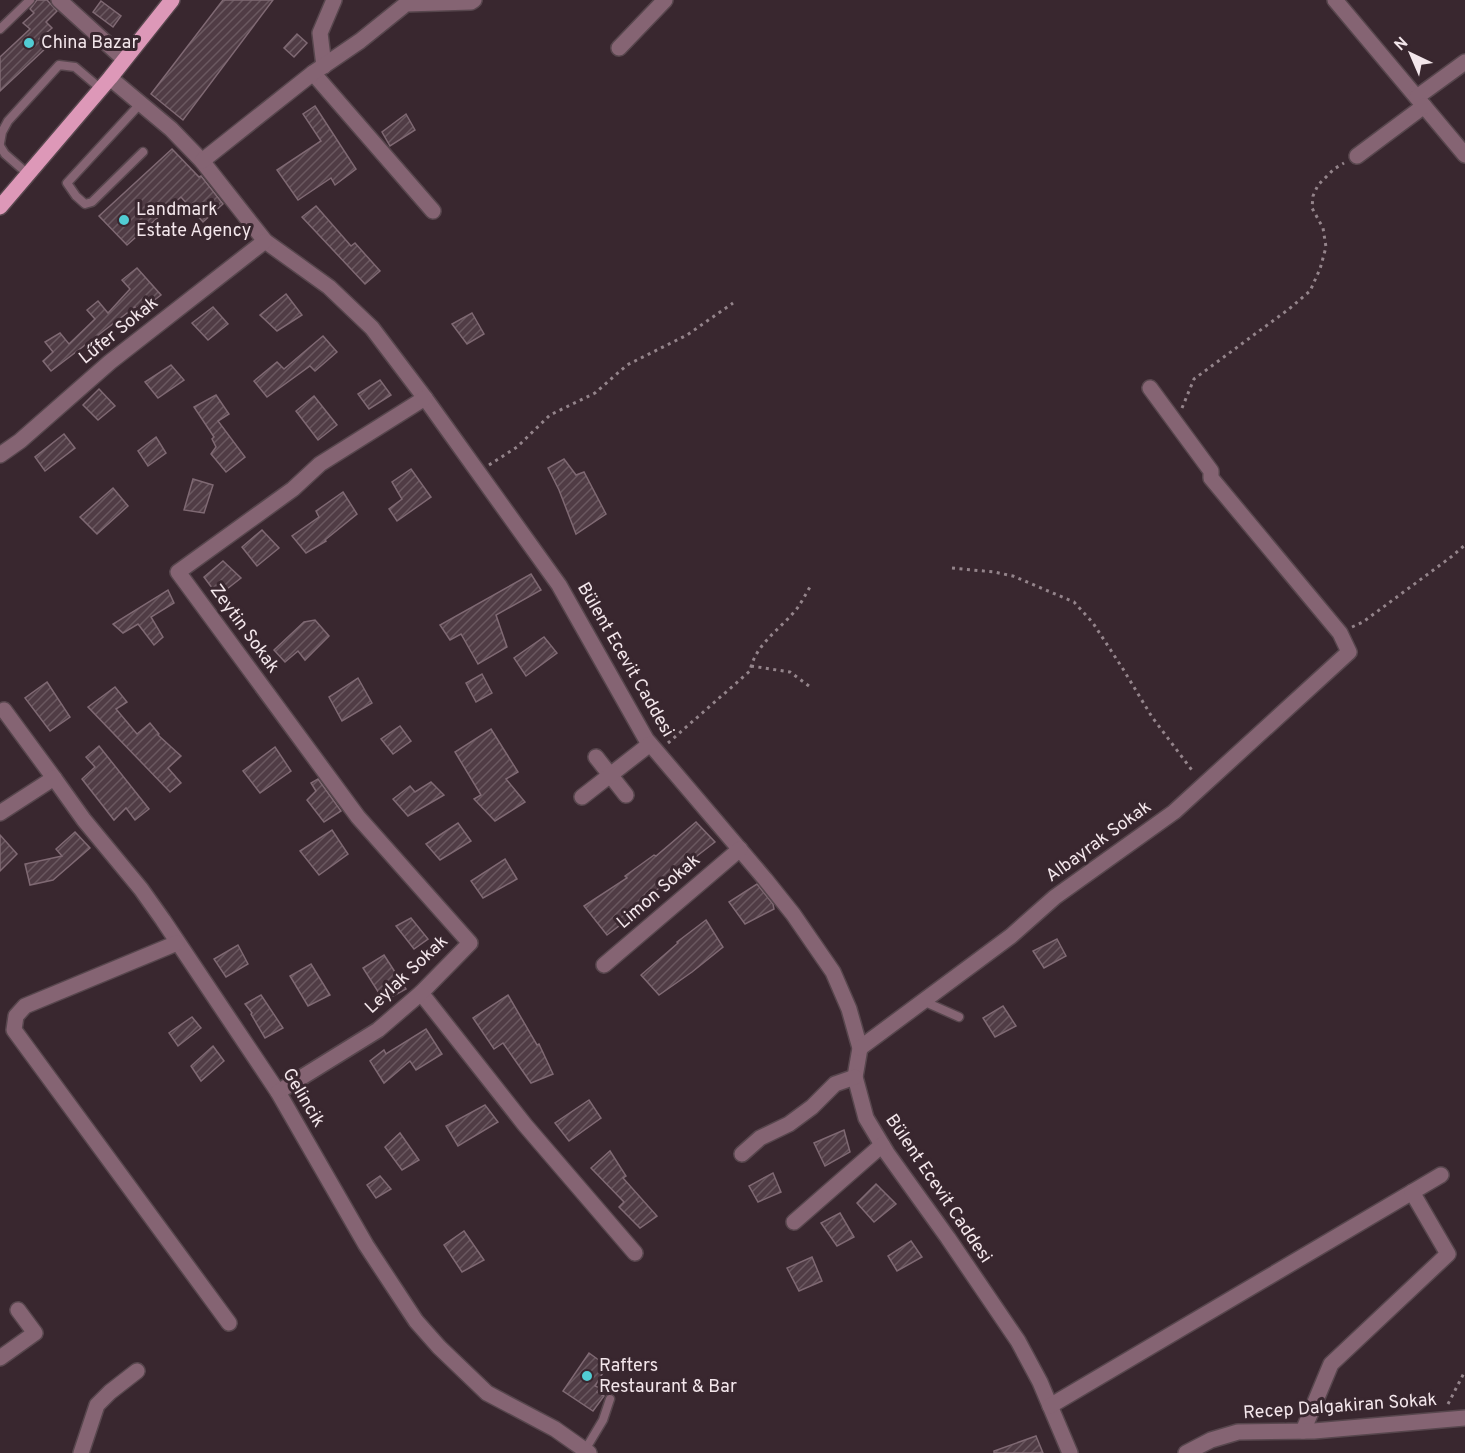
<svg xmlns="http://www.w3.org/2000/svg" width="1465" height="1453" font-family="Overpass,sans-serif">
<defs>
<pattern id="building-hatch" width="6" height="6" patternUnits="userSpaceOnUse" patternTransform="scale(1.5)"><rect width="6" height="6" fill="#503c45"/><path d="M-1 1l2-2M0 6l6-6M5 7l2-2" fill="none" stroke="#6a5860"/></pattern>
</defs>
<rect width="100%" height="100%" fill="#39272f"/>
<!-- building -->
<g fill="url(#building-hatch)" stroke="#7f6973" stroke-width="1.5">
<polygon points="37,0 47,0 57,11 46,22 52,28 39,39 47,47 0,91 0,57 30,29 23,23 34,13 30,9"/>
<polygon points="223,0 273,0 183,120 151,94"/>
<polygon points="101,1 121,16 113,27 93,12"/>
<polygon points="297,34 307,43 294,57 284,48"/>
<polygon points="315,106 356,169 335,185 331,178 298,200 277,170 321,141 303,114"/>
<polygon points="406,114 415,130 390,146 382,132"/>
<polygon points="172,149 199,177 201,176 223,204 203,222 181,197 127,245 99,216"/>
<polygon points="316,206 351,246 355,243 380,271 365,284 302,217"/>
<polygon points="137,268 161,295 139,312 135,307 51,371 43,361 53,352 45,342 60,333 69,344 95,319 87,310 98,301 108,313 130,289 122,280"/>
<polygon points="286,294 302,315 277,331 260,315"/>
<polygon points="213,307 228,324 208,340 192,323"/>
<polygon points="472,313 484,334 467,344 452,324"/>
<polygon points="323,336 337,352 315,371 310,366 267,397 254,381 277,362 284,369"/>
<polygon points="171,365 184,380 158,398 145,382"/>
<polygon points="380,380 391,395 369,409 358,394"/>
<polygon points="99,389 115,406 98,420 83,405"/>
<polygon points="216,395 229,414 218,421 245,457 226,472 211,454 216,447 212,439 214,437 194,407"/>
<polygon points="314,396 337,425 318,440 296,411"/>
<polygon points="64,434 75,448 45,471 35,457"/>
<polygon points="156,437 166,453 148,466 138,451"/>
<polygon points="564,459 576,475 584,472 606,514 576,534 559,490 548,468"/>
<polygon points="411,469 431,497 397,521 389,509 402,499 392,482"/>
<polygon points="193,479 213,485 204,513 184,510"/>
<polygon points="113,488 128,506 97,534 80,517"/>
<polygon points="343,492 357,514 325,540 326,541 306,553 292,536 319,517 316,511"/>
<polygon points="262,530 279,548 257,566 242,547"/>
<polygon points="223,561 241,578 218,596 204,577"/>
<polygon points="531,574 541,590 496,615 507,647 478,664 461,634 450,640 440,625"/>
<polygon points="168,590 174,603 151,617 163,637 154,645 138,624 123,633 113,624"/>
<polygon points="315,620 329,636 305,660 298,651 285,662 274,650 304,622"/>
<polygon points="544,637 557,653 526,676 514,658"/>
<polygon points="482,674 492,693 476,702 466,683"/>
<polygon points="358,678 372,703 342,721 329,697"/>
<polygon points="47,682 70,717 50,731 25,698"/>
<polygon points="115,687 127,702 116,709 137,734 150,723 159,734 158,735 181,756 168,768 181,783 170,792 88,707"/>
<polygon points="400,726 411,741 393,754 381,739"/>
<polygon points="491,729 518,772 506,779 525,802 495,821 474,799 481,795 455,752"/>
<polygon points="99,746 149,809 135,820 126,808 114,820 82,779 95,767 86,757"/>
<polygon points="275,747 291,771 260,793 243,771"/>
<polygon points="318,779 341,811 324,822 307,800 316,791 311,783"/>
<polygon points="431,782 444,795 408,816 393,799 410,786 415,792"/>
<polygon points="696,822 715,842 671,876 672,878 632,909 636,913 607,935 584,906 627,878 625,876 654,855 656,856"/>
<polygon points="458,823 471,841 440,860 426,844"/>
<polygon points="332,830 348,854 319,875 300,851"/>
<polygon points="75,832 90,848 53,880 30,885 25,864 62,856 56,849"/>
<polygon points="0,835 17,854 0,871"/>
<polygon points="505,859 517,879 483,898 471,881"/>
<polygon points="757,884 773,904 774,909 745,924 729,902"/>
<polygon points="411,918 428,939 414,949 396,926"/>
<polygon points="706,920 723,947 692,972 659,995 641,975 678,943 677,942"/>
<polygon points="1057,939 1066,956 1044,968 1033,951"/>
<polygon points="238,945 248,964 226,977 214,959"/>
<polygon points="384,955 406,989 384,1001 363,968"/>
<polygon points="311,964 330,995 308,1006 290,976"/>
<polygon points="261,995 283,1028 265,1038 251,1014 252,1013 245,1004"/>
<polygon points="508,995 537,1045 539,1044 553,1074 531,1083 503,1043 494,1049 473,1018"/>
<polygon points="1003,1006 1016,1026 995,1037 983,1018"/>
<polygon points="192,1017 201,1028 178,1046 169,1033"/>
<polygon points="426,1029 442,1054 416,1070 410,1061 384,1083 370,1061 384,1050 386,1054"/>
<polygon points="213,1046 224,1061 201,1081 191,1066"/>
<polygon points="589,1100 601,1118 569,1141 555,1123"/>
<polygon points="485,1105 498,1122 458,1146 446,1126"/>
<polygon points="844,1130 850,1152 825,1166 814,1143"/>
<polygon points="400,1133 419,1160 402,1170 385,1147"/>
<polygon points="610,1151 626,1176 623,1178 657,1216 640,1228 619,1207 624,1202 591,1168"/>
<polygon points="773,1173 781,1192 758,1202 749,1186"/>
<polygon points="380,1176 391,1189 376,1198 367,1185"/>
<polygon points="876,1184 896,1204 874,1222 857,1203"/>
<polygon points="840,1213 854,1237 837,1246 821,1223"/>
<polygon points="464,1231 484,1260 462,1272 444,1245"/>
<polygon points="911,1241 922,1257 897,1271 888,1256"/>
<polygon points="812,1257 822,1281 799,1291 787,1268"/>
<polygon points="589,1353 607,1366 595,1386 600,1388 597,1392 604,1396 593,1411 563,1391"/>
<polygon points="1036,1436 1043,1453 994,1453 994,1451"/>
</g>
<g fill="none" stroke-linecap="round" stroke-linejoin="round">
<defs>
<g id="lane">
<polyline points="0,29 30,0"/>
<polyline points="140,104 67,183 76,196 85,204 92,202 143,152"/>
<polyline points="0,143 2,132 8,121 59,65 75,67 101,89"/>
<polyline points="0,146 5,154 29,175"/>
<polyline points="923,1001 959,1017"/>
<polyline points="585,1450 603,1420 610,1399"/>
</g>
<g id="street">
<polyline points="59,0 124,59"/>
<polyline points="1335,0 1465,155"/>
<polyline points="619,48 665,0"/>
<polyline points="324,66 320,33 334,0"/>
<polyline points="313,73 433,211"/>
<polyline points="110,78 171,129 202,161 265,241 329,287 372,328 425,398 559,585 646,739 765,879 793,914 833,972 849,1009 860,1048 855,1077 866,1118 887,1153 948,1238 1018,1341 1040,1382 1070,1453"/>
<polyline points="1417,97 1465,62"/>
<polyline points="1357,156 1424,106"/>
<polyline points="202,161 313,73 360,41 406,4 471,2 474,0"/>
<polyline points="0,455 20,441 110,362 265,241"/>
<polyline points="4,710 54,778"/>
<polyline points="596,757 626,795"/>
<polyline points="582,797 650,744"/>
<polyline points="0,813 54,778 84,820 141,889 163,920 278,1092 366,1245 416,1321 439,1347 487,1393 555,1429 589,1453"/>
<polyline points="177,943 25,1006 16,1016 14,1030 229,1323"/>
<polyline points="604,965 740,849"/>
<polyline points="421,993 525,1125 635,1253"/>
<polyline points="860,1048 1011,936 1055,897 1174,812 1349,652 1340,633 1211,478 1211,471 1150,388"/>
<polyline points="278,1092 378,1030 421,993 470,943 358,817 178,572 293,489 320,464 425,398"/>
<polyline points="742,1154 760,1138 789,1124 812,1107 835,1084 855,1077"/>
<polyline points="794,1222 882,1145"/>
<polyline points="0,1358 35,1333 18,1310"/>
<polyline points="1050,1406 1441,1175"/>
<polyline points="1303,1431 1331,1364 1448,1254 1412,1192"/>
<polyline points="81,1453 97,1405 110,1392 137,1371"/>
<polyline points="1186,1453 1211,1440 1238,1432 1314,1431 1465,1418"/>
</g>
<polyline id="primary" points="0,207 110,78 172,0"/>
</defs>
<!-- lane casing -->
<use href="#lane" stroke="#57464d" stroke-width="11"/>
<!-- street casing -->
<use href="#street" stroke="#57464d" stroke-width="18"/>
<!-- primary casing -->
<use href="#primary" stroke="#57464d" stroke-width="18"/>
<!-- path -->
<g stroke="#94848b" stroke-width="3" stroke-dasharray="3 4.5" stroke-linecap="butt">
<polyline points="1182,408 1194,379 1289,309 1310,291 1320,269 1326,247 1323,228 1312,208 1313,196 1318,185 1334,169 1344,163"/>
<polyline points="489,465 517,447 550,415 595,393 627,365 687,335 733,303"/>
<polyline points="952,568 994,572 1013,576 1074,602 1093,623 1123,669 1152,717 1194,773"/>
<polyline points="1352,627 1363,622 1451,557 1465,545"/>
<polyline points="751,666 790,672 809,686"/>
<path d="M668 743 750 671C755 645 778 631 795 611 801 604 805 595 810 587"/>
<polyline points="1448,1404 1465,1371"/>
</g>
<!-- lane -->
<use href="#lane" stroke="#856473" stroke-width="8"/>
<!-- street -->
<use href="#street" stroke="#856473" stroke-width="15"/>
<!-- primary -->
<use href="#primary" stroke="#dd98b8" stroke-width="15"/>
</g>
<!-- markers -->
<g fill="#51ccd3" stroke="#39272f" stroke-width="2">
<circle cx="29" cy="43" r="6"/>
<circle cx="124" cy="220" r="6"/>
<circle cx="587" cy="1376" r="6"/>
</g>
<g text-anchor="middle" dominant-baseline="central" stroke-width="6" stroke-linejoin="round" paint-order="stroke">
<!-- poi labels -->
<g font-size="18" fill="#f3e6eb" stroke="#39272f" text-anchor="start">
<text x="41" y="43">China Bazar</text>
<text x="136" y="210">Landmark<tspan x="136" dy="21">Estate Agency</tspan></text>
<text x="599" y="1366">Rafters<tspan x="599" dy="21">Restaurant &amp; Bar</tspan></text>
</g>
<!-- street labels -->
<g font-size="18" fill="#f3e6eb" stroke="#39272f">
<text transform="translate(119 331) rotate(-39)">Lűfer Sokak</text>
<text transform="translate(244 629) rotate(54)">Zeytin Sokak</text>
<text transform="translate(625 660) rotate(60)">Bülent Ecevit Caddesi</text>
<text transform="translate(1099 842) rotate(-36)">Albayrak Sokak</text>
<text transform="translate(659 892) rotate(-41)">Limon Sokak</text>
<text transform="translate(407 975) rotate(-43)">Leylak Sokak</text>
<text transform="translate(303 1098) rotate(59)">Gelincik</text>
<text transform="translate(938 1189) rotate(56)">Bülent Ecevit Caddesi</text>
<text transform="translate(1340 1407) rotate(-4)">Recep Dalgakiran Sokak</text>
</g>
</g>
<!-- north arrow -->
<g transform="translate(1411 54) rotate(316)" stroke="#39272f" stroke-width="4.5" paint-order="stroke">
<path d="M0-4.5L10 22L0 15L-10 22Z" fill="#f3e6eb"/>
<text y="-9" font-size="16" font-weight="bold" text-anchor="middle" fill="#f3e6eb">N</text>
</g>
</svg>
